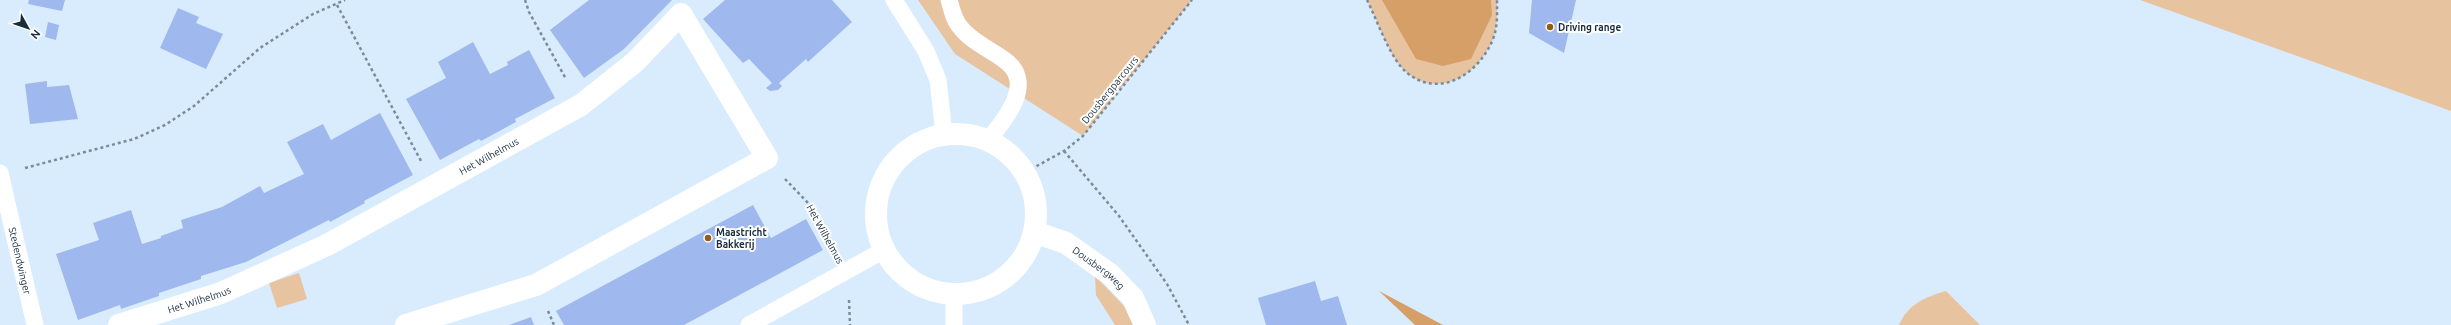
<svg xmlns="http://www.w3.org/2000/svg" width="2451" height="325" font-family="Ubuntu,sans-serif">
<rect width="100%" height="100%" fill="#d8ecfe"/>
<!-- green -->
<g fill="#e8c3a0">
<polygon points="918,0 1192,0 1083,136 955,54"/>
<path d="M1367 0H1497C1497 13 1498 26 1493 39 1479 74 1439 100 1406 72 1390 58 1377 20 1367 0Z"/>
<polygon points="2140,0 2451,0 2451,111"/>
<polygon points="299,273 307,299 277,308 269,283"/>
<polygon points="1095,276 1124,306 1133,325 1115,325 1096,295"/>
<path d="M1946 291 1980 325H1899C1908 304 1925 297 1946 291Z"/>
</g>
<!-- forest -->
<g fill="#d69f68">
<polygon points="1382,0 1491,0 1492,15 1471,59 1443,66 1416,59"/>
<polygon points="1379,291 1443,325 1415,325"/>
</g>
<!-- building -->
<g fill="#9fb8ed">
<polygon points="29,0 65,0 62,11 28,4"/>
<polygon points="589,0 672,0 624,49 584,78 550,30"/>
<polygon points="725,0 832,0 852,22 808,62 806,59 779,83 782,86 778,90 770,91 766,88 772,83 749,59 743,63 703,19"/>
<polygon points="1532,0 1576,0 1564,53 1529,33"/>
<polygon points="178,8 199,17 196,23 223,34 206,69 160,48"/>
<polygon points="48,22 59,25 56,40 45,37"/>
<polygon points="473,42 490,74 508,65 507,62 529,50 555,98 515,119 516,122 481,141 479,139 440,160 406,99 446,78 438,62"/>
<polygon points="47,81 47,87 69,85 78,119 30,124 25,84"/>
<polygon points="380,113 413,175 364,201 365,203 330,222 329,220 246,262 201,276 201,279 159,293 159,296 121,309 120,305 78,320 56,254 99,240 93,223 131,210 142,244 161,238 161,236 183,228 181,220 222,207 260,186 264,193 304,174 287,142 323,124 331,140"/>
<polygon points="753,205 771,238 806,219 823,250 684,325 564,325 556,311"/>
<polygon points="1315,281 1321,301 1338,296 1347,325 1266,325 1258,298"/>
<polygon points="531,317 534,325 509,325"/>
</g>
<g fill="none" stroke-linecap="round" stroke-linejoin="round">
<!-- path -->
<g stroke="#788c9d" stroke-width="2.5" stroke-dasharray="3 3" stroke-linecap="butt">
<polyline points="525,0 529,12 566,79"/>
<path d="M1367 0C1377 20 1390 58 1406 72 1439 100 1479 74 1493 39 1498 26 1497 13 1497 0"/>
<polyline points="337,5 421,161"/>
<polyline points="1064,151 1119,216 1167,284 1189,325"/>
<polyline points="25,168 134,139 165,125 194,106 260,48 313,14 345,0"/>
<polyline points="1026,172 1064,151 1083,136 1192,0"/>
<polyline points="785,179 811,206 833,248"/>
<polyline points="849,300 850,325"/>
<polyline points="548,311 554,325"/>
</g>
<!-- service -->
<g stroke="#fff" stroke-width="17">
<polyline points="894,0 926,51 938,80 944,134"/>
<path d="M949 0C952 10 954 21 961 28 971 41 989 49 1003 59 1037 81 1006 119 988 140"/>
<path id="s1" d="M0 173 35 325"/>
<polyline points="749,325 884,250"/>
<polyline points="954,325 954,295"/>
</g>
<!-- pedestrian -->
<path stroke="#fff" stroke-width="22" id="s2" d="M119 325 221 293 327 245 581 105 635 62 681 14 767 158 536 285 406 325"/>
<!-- minor -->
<g stroke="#fff" stroke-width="22">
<circle cx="956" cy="214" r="80"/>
<path id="s3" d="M1034 232 1066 243 1111 275 1133 298 1145 325"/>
</g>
</g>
<!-- markers -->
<g fill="#955c17" stroke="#fff" stroke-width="1.5">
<circle cx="1550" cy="27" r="4"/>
<circle cx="708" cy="238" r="4"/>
</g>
<g text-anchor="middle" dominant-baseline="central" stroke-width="4" stroke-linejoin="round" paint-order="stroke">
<!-- poi labels -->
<g font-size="10" font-weight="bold" fill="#192d3d" stroke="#fff" text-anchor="start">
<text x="1558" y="27">Driving range</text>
<text x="716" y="232">Maastricht<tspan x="716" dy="12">Bakkerij</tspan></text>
</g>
<!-- street labels -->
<g font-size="10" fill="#192d3d" stroke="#fff">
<text transform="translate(1110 90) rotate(-51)">Dousbergparcours</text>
<text stroke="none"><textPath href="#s2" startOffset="408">Het Wilhelmus</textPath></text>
<text transform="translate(825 234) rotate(61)">Het Wilhelmus</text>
<text stroke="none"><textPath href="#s1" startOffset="90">Stedendwinger</textPath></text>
<text stroke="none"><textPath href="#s3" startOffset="75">Dousbergweg</textPath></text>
<text stroke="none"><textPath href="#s2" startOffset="84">Het Wilhelmus</textPath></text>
</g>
</g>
<!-- north arrow -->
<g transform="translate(28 28) rotate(130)" stroke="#ffffff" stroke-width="3" paint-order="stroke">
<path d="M0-3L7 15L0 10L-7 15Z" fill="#192d3d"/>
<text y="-6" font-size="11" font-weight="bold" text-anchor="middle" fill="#192d3d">N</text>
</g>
</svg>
